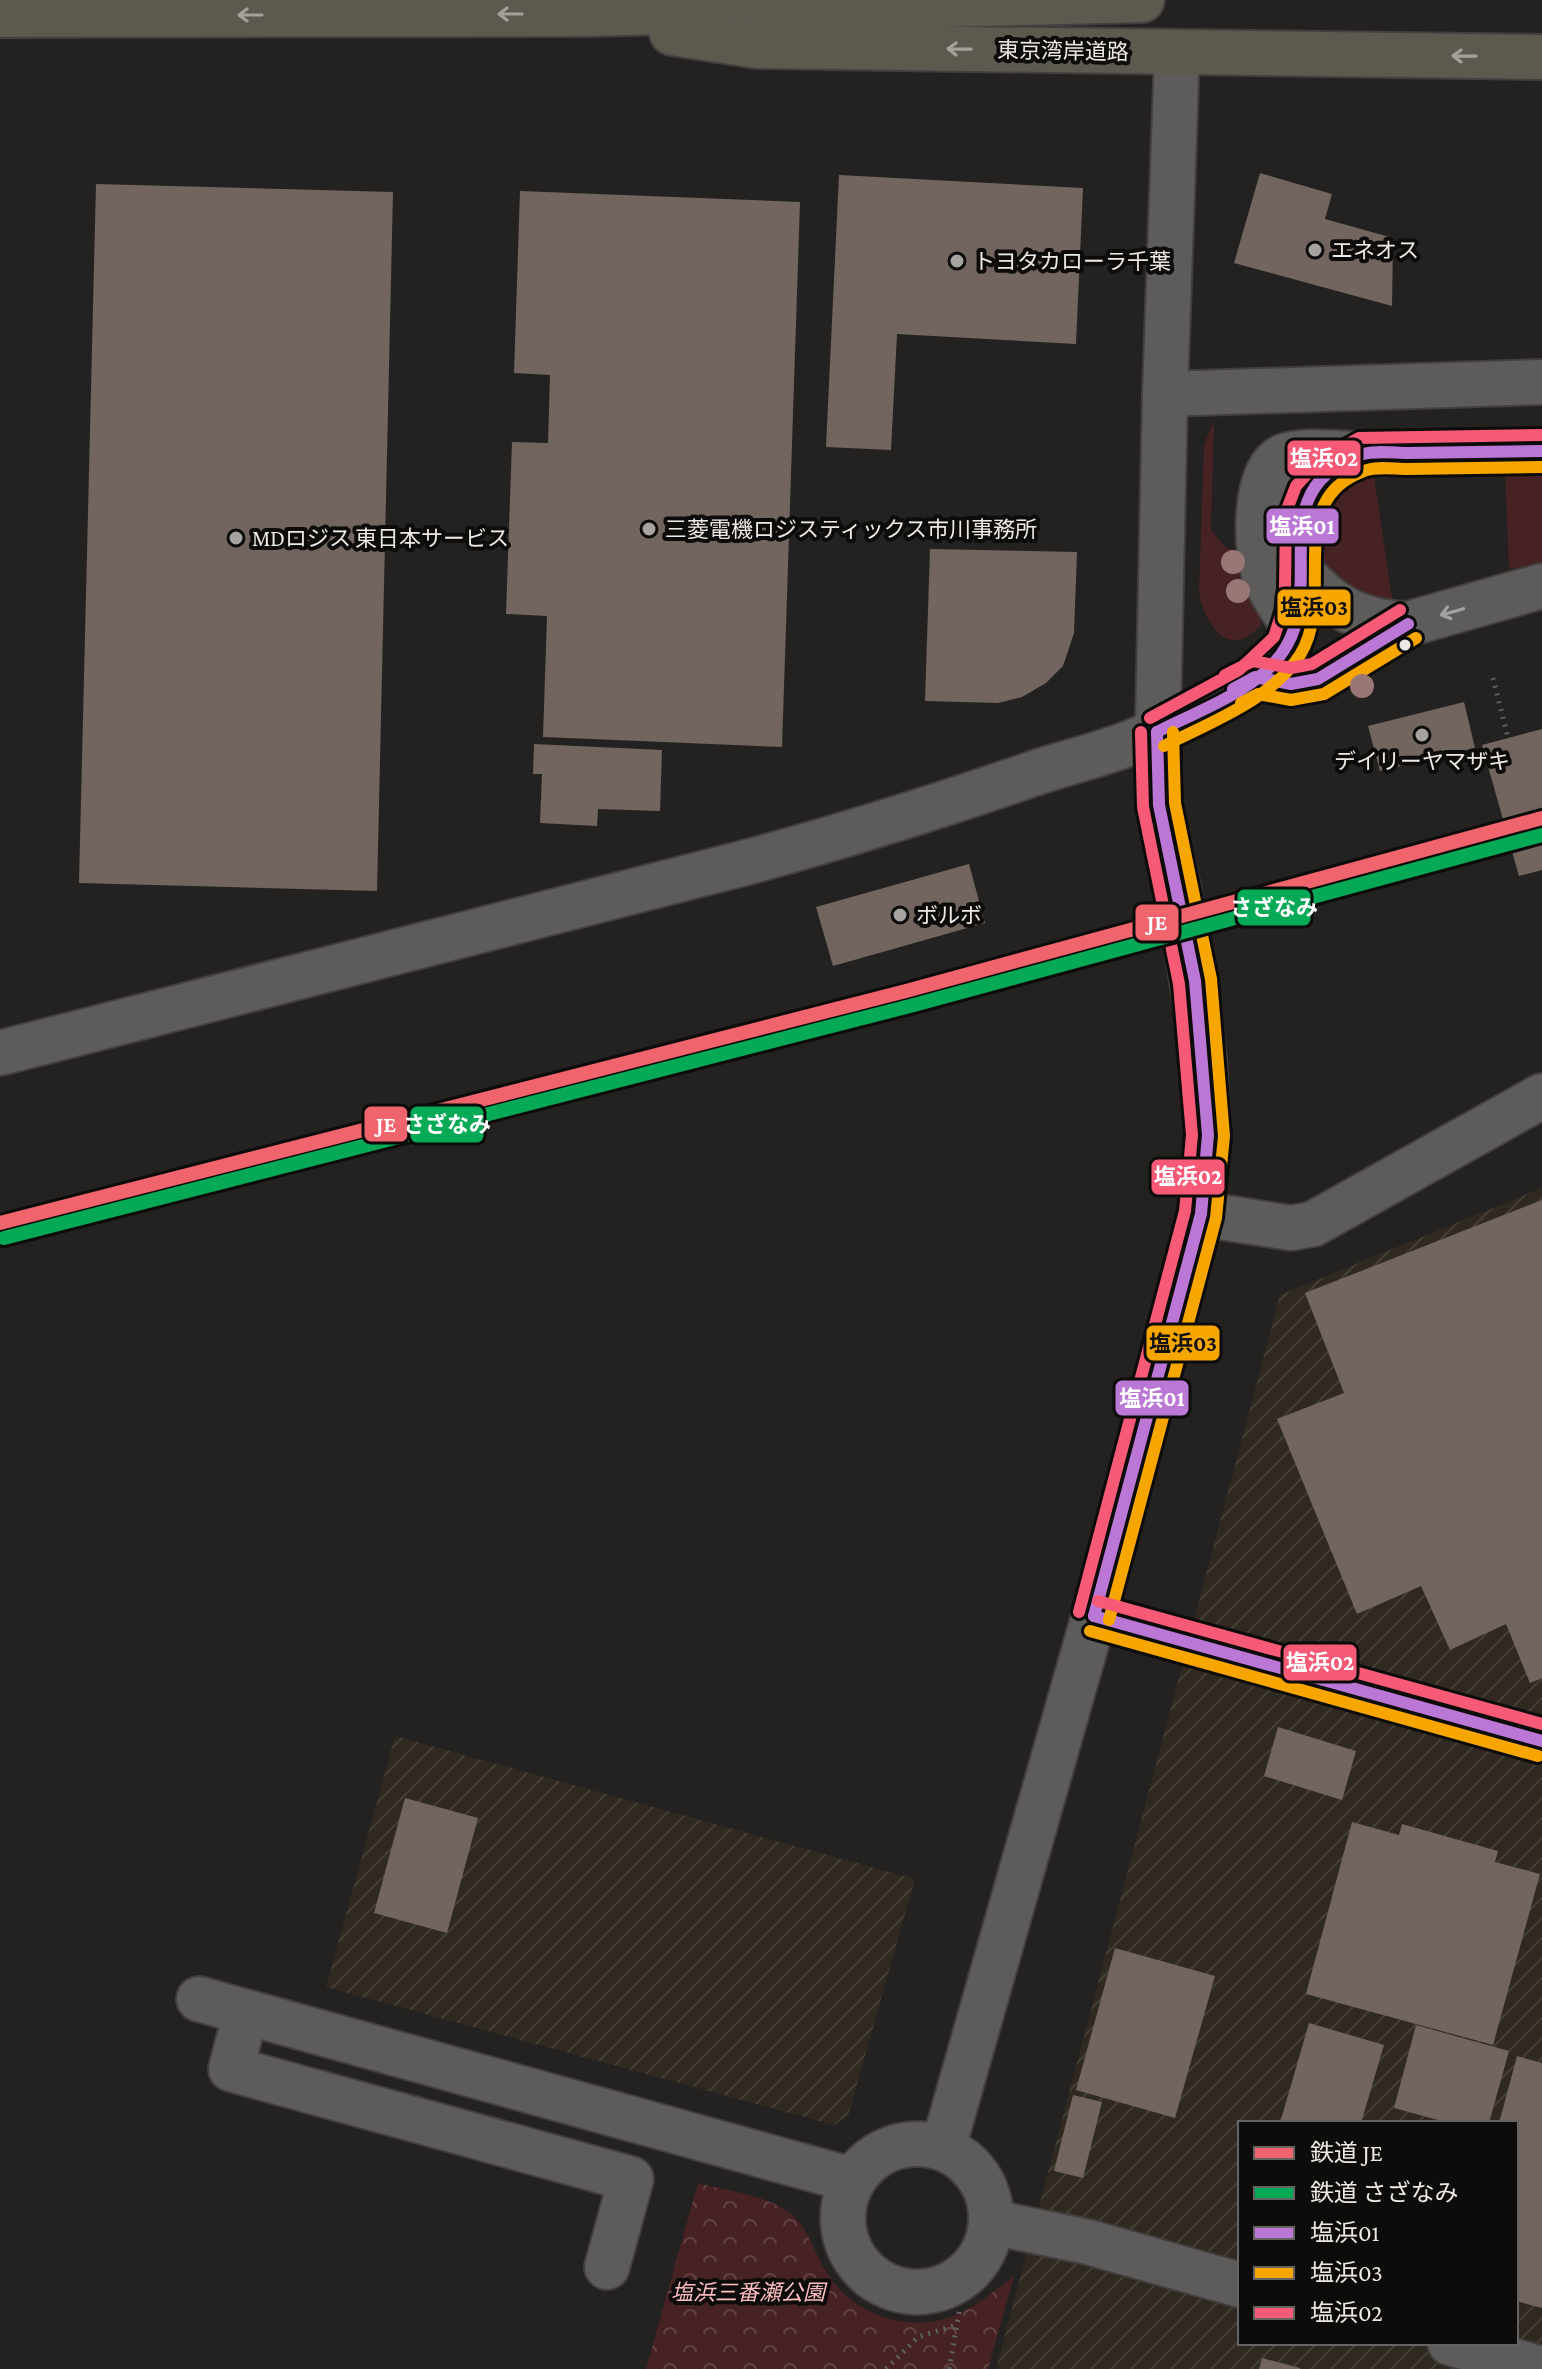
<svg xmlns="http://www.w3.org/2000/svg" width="1542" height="2369" font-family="'Crimson Pro','Noto Sans JP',serif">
<defs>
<pattern id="industrial-furrows" width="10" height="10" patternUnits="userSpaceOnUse" patternTransform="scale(2)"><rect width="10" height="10" fill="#302921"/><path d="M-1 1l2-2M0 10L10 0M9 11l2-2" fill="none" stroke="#443e36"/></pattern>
<pattern id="park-crowns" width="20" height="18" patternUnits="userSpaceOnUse" patternTransform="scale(2)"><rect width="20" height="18" fill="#472224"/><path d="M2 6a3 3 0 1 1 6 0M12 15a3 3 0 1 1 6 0" fill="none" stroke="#624244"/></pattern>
</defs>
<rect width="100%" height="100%" fill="#242220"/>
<!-- industrial -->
<g fill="url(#industrial-furrows)" fill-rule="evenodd">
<path d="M1542 1188V2369H996L1280 1295ZM1240 2123H1516V2343H1240Z"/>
<polygon points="395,1736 915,1879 848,2116 834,2125 326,1987"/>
</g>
<!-- park -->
<path fill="url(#park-crowns)" d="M698 2183C727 2191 768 2195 791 2214 810 2230 815 2256 829 2276 858 2319 917 2336 964 2311 982 2302 998 2288 1014 2276L988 2369H646Z"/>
<!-- garden -->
<g fill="#472224">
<path d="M1214 421 1211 530 1225 547 1242 554 1259 605 1261 625C1229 660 1206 627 1199 593L1204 445Z"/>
<polygon points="1505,468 1542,472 1542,563 1509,569"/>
<path d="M1374 476 1392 599C1314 602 1284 499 1374 476Z"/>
</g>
<!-- building -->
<g fill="#72655f">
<polygon points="1260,173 1332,194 1325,219 1393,238 1392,306 1234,263"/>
<polygon points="839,175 1083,188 1076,344 897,334 891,450 826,447"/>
<polygon points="96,184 393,192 377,891 79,883"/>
<polygon points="520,191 800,202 782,747 543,737 547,616 506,614 512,442 548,443 550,375 514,373"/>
<polygon points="930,549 1077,552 1074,633 1063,666 1046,683 1022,697 998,703 925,701"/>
<polygon points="1464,702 1475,748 1380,771 1368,726"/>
<polygon points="1542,729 1542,870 1519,876 1482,745"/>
<polygon points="534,744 662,750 660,811 598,809 597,826 540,823 542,774 533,774"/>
<polygon points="969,864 985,923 833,966 816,907"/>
<polygon points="1542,1200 1542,1678 1530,1683 1506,1624 1450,1650 1421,1586 1357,1614 1277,1419 1344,1393 1305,1293"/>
<polygon points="1278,1727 1356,1751 1342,1800 1264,1776"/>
<polygon points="405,1798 478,1818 447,1933 374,1913"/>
<polygon points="1352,1822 1399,1835 1402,1824 1498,1851 1495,1862 1540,1874 1493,2045 1306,1994"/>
<polygon points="1115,1948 1215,1976 1175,2118 1076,2090"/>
<polygon points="1309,2023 1384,2045 1361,2123 1280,2123"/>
<polygon points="1416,2025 1509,2051 1489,2123 1449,2123 1394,2108"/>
<polygon points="1517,2056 1542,2063 1542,2308 1516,2301 1516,2123 1499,2123"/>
<polygon points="1073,2095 1102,2102 1083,2178 1054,2171"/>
<polygon points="1262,2358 1300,2368 1300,2369 1259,2369"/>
</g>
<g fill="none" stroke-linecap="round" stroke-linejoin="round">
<defs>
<g id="minor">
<polyline points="1165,394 1542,382"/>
<path d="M1300 571C1333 607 1358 622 1408 624"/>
<path d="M1295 628C1285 613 1273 597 1266 580 1255 553 1252 468 1285 456 1305 449 1338 454 1359 454"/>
<polyline points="1255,677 1291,684 1318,679 1408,624 1542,586"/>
<path d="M0 1053C234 993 467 934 701 874 814 846 925 811 1035 773 1077 759 1125 749 1163 728 1198 709 1268 680 1287 646 1331 570 1251 506 1361 454L1542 451"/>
<polyline points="1201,1214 1291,1228 1313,1224 1542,1096"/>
<polyline points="1094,1616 1542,1741"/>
<polyline points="199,1999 852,2180"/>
<polyline points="246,2012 231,2069 631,2179 607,2267"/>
<circle cx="917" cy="2218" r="74"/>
<polyline points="943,2148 1094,1616 1201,1214 1208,1135 1204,1059 1178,888 1159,805 1157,768 1165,394 1177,52"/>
<polyline points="991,2222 1088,2242 1240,2285"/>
<polyline points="1450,2343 1542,2369"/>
</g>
<g id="highway">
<polyline points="0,15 588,14 1142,0"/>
<polyline points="672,33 758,46 1542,57"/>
</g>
</defs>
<!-- minor casing -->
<use href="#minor" stroke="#423f3e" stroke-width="48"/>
<!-- highway casing -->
<use href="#highway" stroke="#423f3e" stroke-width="48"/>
<!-- path -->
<g stroke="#61605f" stroke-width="5" stroke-dasharray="2 6" stroke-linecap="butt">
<polyline points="1493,678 1508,738"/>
<polyline points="1532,810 1542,807"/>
<polyline points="886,2369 918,2337 956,2325"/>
<polyline points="949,2369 960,2307"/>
</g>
<!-- minor -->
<use href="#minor" stroke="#5d5c5a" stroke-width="44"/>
<!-- highway -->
<use href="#highway" stroke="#5c594f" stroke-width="44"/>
<defs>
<g id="bus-1">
<polyline points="1233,689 1255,677 1291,684 1318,679 1408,624"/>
<path d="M1157 732C1199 710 1263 689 1287 645 1324 580 1263 490 1360 455 1373 450 1394 453 1408 453 1453 452 1497 452 1542 451"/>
<polyline points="1094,1616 1201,1214 1208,1135 1195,981 1159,805 1157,732"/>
<polyline points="1094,1616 1542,1741"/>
</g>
<g id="bus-2">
<polyline points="1241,703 1258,694 1291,700 1324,694 1416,638"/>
<path d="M1164 746C1211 722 1271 700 1300 655 1337 596 1282 500 1364 471 1376 466 1394 469 1407 469 1452 468 1497 468 1542 467"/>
<polyline points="1109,1620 1216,1218 1224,1136 1211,979 1175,803 1173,732"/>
<polyline points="1090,1631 1538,1756"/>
</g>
<g id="bus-3">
<polyline points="1225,675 1253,661 1291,668 1312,664 1400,610"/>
<polyline points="1150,718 1239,670 1274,637 1282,612 1285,588 1286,512 1296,486 1319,461 1359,438 1542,435"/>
<polyline points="1098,1601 1542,1724"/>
<polyline points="1079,1612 1185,1211 1192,1135 1179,984 1143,807 1141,732"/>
</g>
</defs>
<!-- bus-1 casing -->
<use href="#bus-1" stroke="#0d0c0a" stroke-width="18"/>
<!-- bus-2 casing -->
<use href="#bus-2" stroke="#0d0c0a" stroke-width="18"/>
<!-- bus-3 casing -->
<use href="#bus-3" stroke="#0d0c0a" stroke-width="18"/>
<!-- bus-1 -->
<use href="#bus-1" stroke="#ba77d6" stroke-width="12"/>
<!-- bus-2 -->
<use href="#bus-2" stroke="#f7a600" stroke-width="12"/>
<!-- bus-3 -->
<use href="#bus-3" stroke="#f75a77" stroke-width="12"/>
<defs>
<polyline id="rail-1" points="0,1223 906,991 1542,818"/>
<polyline id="rail-2" points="4,1238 910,1006 1542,835"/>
</defs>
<!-- rail-1 casing -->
<use href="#rail-1" stroke="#0d0c0a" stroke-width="20"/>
<!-- rail-2 casing -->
<use href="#rail-2" stroke="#0d0c0a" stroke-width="20"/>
<!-- rail-1 -->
<use href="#rail-1" stroke="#ef646d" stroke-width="14"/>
<!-- rail-2 -->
<use href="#rail-2" stroke="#06aa56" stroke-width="14"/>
</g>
<!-- trees -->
<g fill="#9a7777">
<circle cx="1233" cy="562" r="12"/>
<circle cx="1238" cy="591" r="12"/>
<circle cx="1362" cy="686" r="12"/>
</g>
<!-- one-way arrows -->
<defs><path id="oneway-shaft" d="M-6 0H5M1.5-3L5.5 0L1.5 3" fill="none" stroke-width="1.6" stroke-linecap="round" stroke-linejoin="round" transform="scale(2)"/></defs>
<g stroke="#a4a19a">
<use href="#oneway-shaft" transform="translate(510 14) rotate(180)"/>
<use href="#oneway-shaft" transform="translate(250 15) rotate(180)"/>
<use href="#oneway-shaft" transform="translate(959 49) rotate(-179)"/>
<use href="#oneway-shaft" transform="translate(1464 56) rotate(-179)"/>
</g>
<use stroke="#a4a2a0" href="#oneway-shaft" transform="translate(1452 612) rotate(164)"/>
<!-- markers -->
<g fill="#a6a3a1" stroke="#0d0c0a" stroke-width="3">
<circle cx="1315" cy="250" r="8"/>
<circle cx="957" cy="261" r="8"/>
<circle cx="649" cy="529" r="8"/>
<circle cx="236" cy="538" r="8"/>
<circle cx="1422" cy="735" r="8"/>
<circle cx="900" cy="915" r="8"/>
</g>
<circle fill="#ece9e6" stroke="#0d0c0a" stroke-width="3" cx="1405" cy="645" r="7"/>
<g text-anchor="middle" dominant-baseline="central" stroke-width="8" stroke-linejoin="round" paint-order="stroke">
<!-- street labels -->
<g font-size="22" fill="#ece9e6" stroke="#0d0c0a">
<text transform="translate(1063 51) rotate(1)">東京湾岸道路</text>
</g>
<!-- poi labels -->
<g font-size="22" fill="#ece9e6" stroke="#0d0c0a" text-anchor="start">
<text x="1331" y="250">エネオス</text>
<text x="973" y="261">トヨタカローラ千葉</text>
<text x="665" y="529">三菱電機ロジスティックス市川事務所</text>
<text x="252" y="538">MDロジス 東日本サービス</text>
<text x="1422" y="761" text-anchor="middle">デイリーヤマザキ</text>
<text x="916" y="915">ボルボ</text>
</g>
<!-- park labels -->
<g font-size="22" font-style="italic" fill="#fbbdbf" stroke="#0d0c0a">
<text x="748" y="2292">塩浜三番瀬公園</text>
</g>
</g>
<g stroke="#0d0c0a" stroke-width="3">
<rect x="1286" y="439" width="76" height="38" rx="8" fill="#f75a77"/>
<rect x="1265" y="507" width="75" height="38" rx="8" fill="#ba77d6"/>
<rect x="1276" y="588" width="76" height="39" rx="8" fill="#f7a600"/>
<rect x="1236" y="888" width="76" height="39" rx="8" fill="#06aa56"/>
<rect x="1134" y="903" width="46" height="39" rx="8" fill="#ef646d"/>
<rect x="363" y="1105" width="46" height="38" rx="8" fill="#ef646d"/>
<rect x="409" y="1105" width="76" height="39" rx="8" fill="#06aa56"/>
<rect x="1150" y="1158" width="76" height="38" rx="8" fill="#f75a77"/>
<rect x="1145" y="1324" width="76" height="38" rx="8" fill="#f7a600"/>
<rect x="1114" y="1379" width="76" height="38" rx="8" fill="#ba77d6"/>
<rect x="1282" y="1643" width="76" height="39" rx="8" fill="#f75a77"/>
</g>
<g font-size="22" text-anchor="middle" font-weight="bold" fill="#fff">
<text x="1324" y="466">塩浜02</text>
<text x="1302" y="534">塩浜01</text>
<text x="1274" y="915">さざなみ</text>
<text x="1157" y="930">JE</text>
<text x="386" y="1132">JE</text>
<text x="447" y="1132">さざなみ</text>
<text x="1188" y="1184">塩浜02</text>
<text x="1152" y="1406">塩浜01</text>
<text x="1320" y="1670">塩浜02</text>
</g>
<g font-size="22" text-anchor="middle" font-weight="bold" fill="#111">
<text x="1314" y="615">塩浜03</text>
<text x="1183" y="1351">塩浜03</text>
</g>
<!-- legend -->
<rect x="1238" y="2121" width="280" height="224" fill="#0d0c0a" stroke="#666462" stroke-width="2"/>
<rect x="1254" y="2147" width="40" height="12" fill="#ef646d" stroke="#666462" stroke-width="2"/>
<text x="1310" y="2161" font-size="24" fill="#ece9e6">鉄道 JE</text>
<rect x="1254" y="2187" width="40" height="12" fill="#06aa56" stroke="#666462" stroke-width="2"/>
<text x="1310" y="2201" font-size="24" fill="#ece9e6">鉄道 さざなみ</text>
<rect x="1254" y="2227" width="40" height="12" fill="#ba77d6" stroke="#666462" stroke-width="2"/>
<text x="1310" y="2241" font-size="24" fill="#ece9e6">塩浜01</text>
<rect x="1254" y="2267" width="40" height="12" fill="#f7a600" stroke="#666462" stroke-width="2"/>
<text x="1310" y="2281" font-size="24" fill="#ece9e6">塩浜03</text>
<rect x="1254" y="2307" width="40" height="12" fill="#f75a77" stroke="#666462" stroke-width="2"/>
<text x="1310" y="2321" font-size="24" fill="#ece9e6">塩浜02</text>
</svg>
